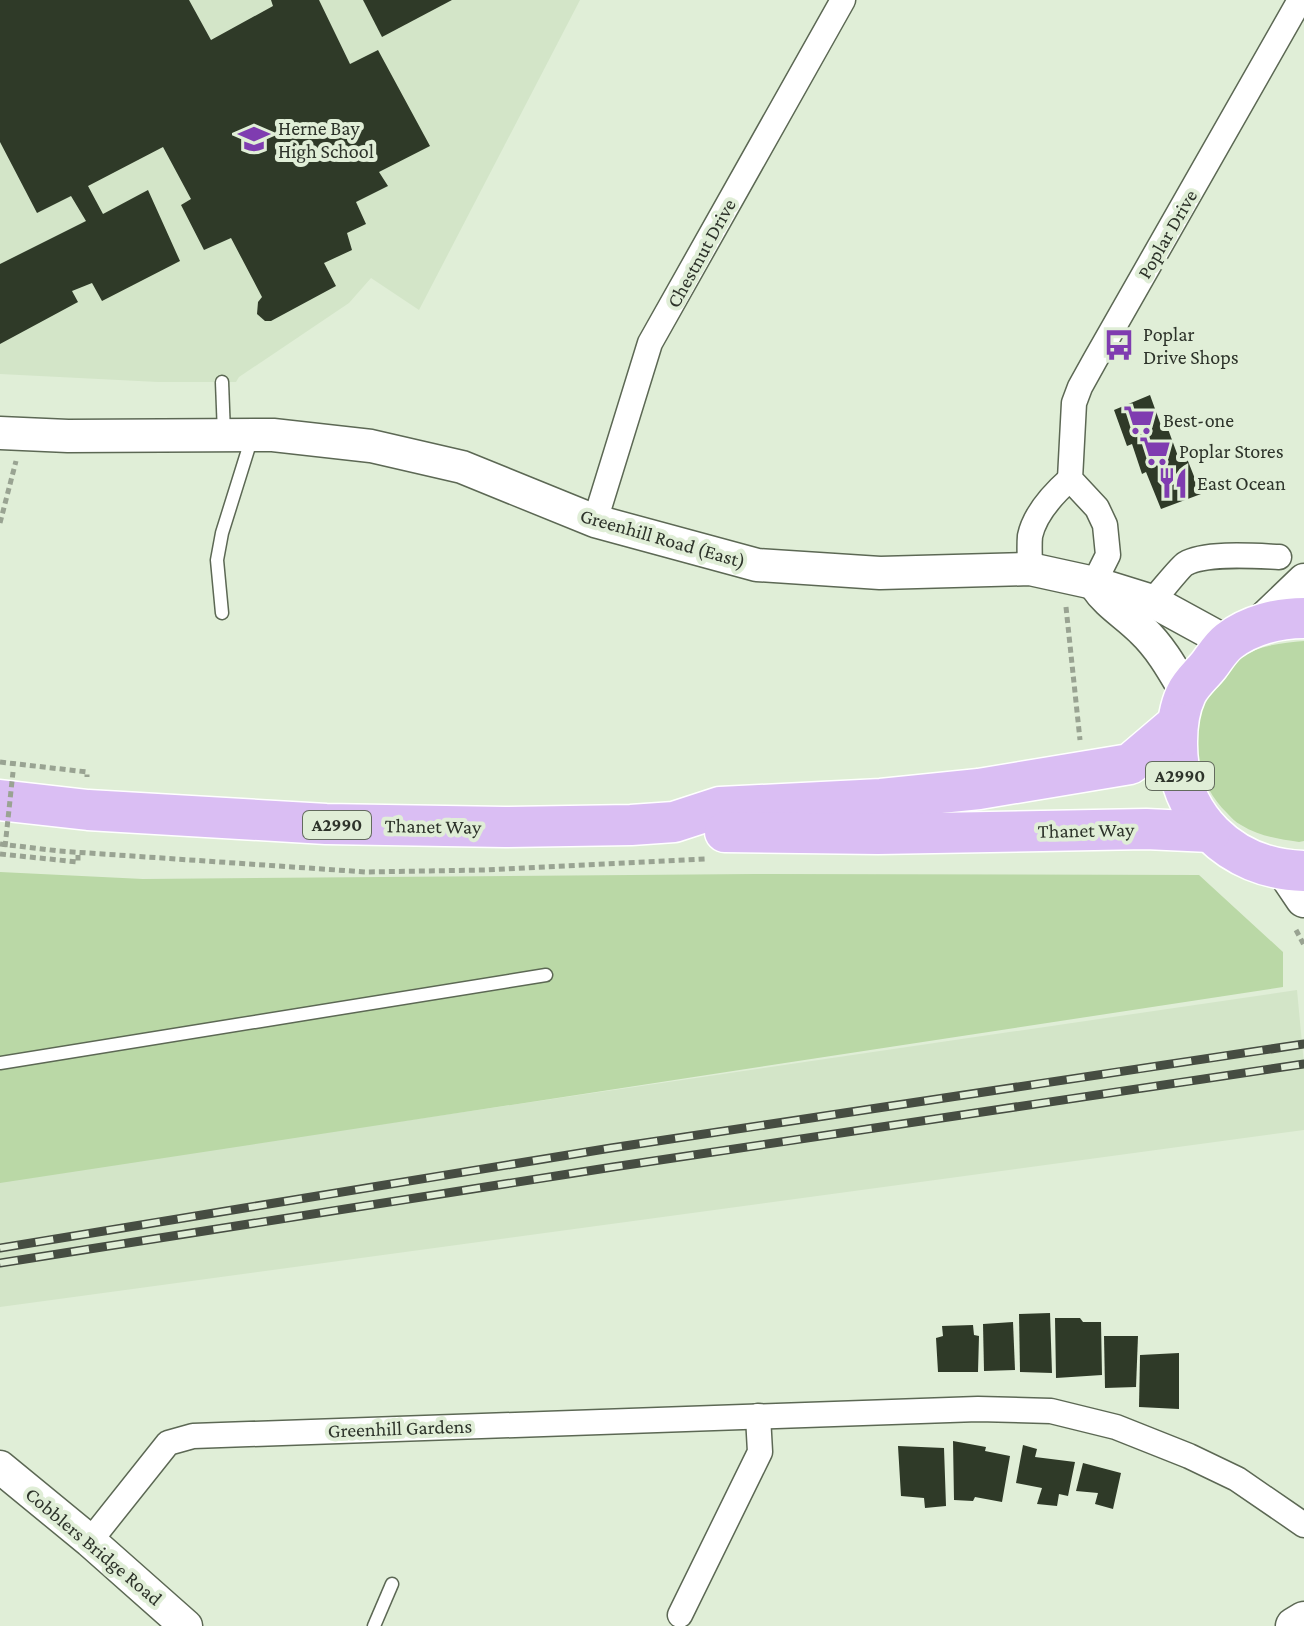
<svg xmlns="http://www.w3.org/2000/svg" width="1304" height="1626" font-family="'Crimson Pro',serif">
<rect width="100%" height="100%" fill="#e0eed7"/>
<!-- built -->
<g fill="#d3e5c8">
<polygon points="0,0 580,0 419,310 371,278 349,303 239,377 236,382 158,382 0,374"/>
<polygon points="1297,990 1304,1064 1304,1130 0,1307 0,1180"/>
</g>
<!-- green -->
<g fill="#bad8a6">
<path d="M1304 641V841L1299 842C1278 839 1259 836 1241 825 1235 822 1231 817 1227 813 1187 774 1186 710 1226 671 1231 667 1235 661 1240 658 1259 645 1282 643 1304 641Z"/>
<polygon points="0,872 143,879 754,874 1199,875 1283,952 1283,987 0,1183"/>
</g>
<!-- building -->
<g fill="#2f3a28">
<polygon points="0,0 189,0 211,40 273,6 271,0 319,0 350,64 378,50 430,146 379,172 388,186 356,202 366,224 347,233 352,250 324,263 336,286 271,321 265,321 257,314 258,302 262,297 231,238 204,250 181,205 191,199 163,147 88,186 103,214 148,190 180,261 102,301 92,283 72,291 78,302 0,344 0,264 86,221 71,196 37,213 0,142"/>
<polygon points="363,0 452,0 382,37"/>
<polygon points="1150,395 1163,431 1168,429 1179,459 1186,456 1201,494 1161,509 1146,472 1142,474 1132,444 1127,446 1114,410"/>
<polygon points="1050,1313 1052,1373 1020,1372 1019,1314"/>
<polygon points="1055,1318 1080,1318 1083,1322 1101,1322 1102,1375 1056,1378"/>
<polygon points="1013,1322 1015,1370 984,1371 983,1324"/>
<polygon points="973,1325 974,1335 979,1336 978,1372 938,1372 936,1338 943,1336 942,1326"/>
<polygon points="1104,1336 1138,1336 1136,1387 1105,1388"/>
<polygon points="1179,1353 1179,1409 1139,1407 1140,1355"/>
<polygon points="953,1441 986,1447 985,1451 1010,1456 1002,1502 975,1497 973,1501 954,1500"/>
<polygon points="1023,1445 1037,1449 1035,1457 1075,1462 1068,1496 1059,1494 1057,1506 1037,1504 1042,1488 1016,1483"/>
<polygon points="898,1446 944,1448 946,1506 925,1508 924,1498 901,1496"/>
<polygon points="1083,1463 1121,1473 1113,1509 1095,1504 1098,1493 1076,1491"/>
</g>
<g fill="none" stroke-linecap="round" stroke-linejoin="round">
<defs>
<g id="service">
<polyline points="222,382 224,434"/>
<polyline points="222,613 217,560 222,533 252,437"/>
<polyline points="0,1063 546,975"/>
<polyline points="374,1626 392,1584"/>
</g>
<g id="minor">
<polyline points="595,521 650,343 843,0"/>
<path d="M1030 569C1030 559 1029 547 1030 536 1035 513 1053 494 1070 479"/>
<polyline points="1094,583 1108,555 1105,525 1097,508 1070,479 1074,403 1080,387 1095,360 1300,0"/>
<path d="M1152 601C1159 594 1180 567 1185 564 1205 552 1256 556 1279 557"/>
<polyline points="90,1541 168,1443 193,1436 978,1409 1051,1411 1116,1427 1189,1456 1237,1479 1304,1525"/>
<polyline points="680,1615 760,1452 758,1416"/>
</g>
<g id="tertiary">
<polyline points="0,433 68,436 273,435 371,446 462,467 595,521 757,565 880,573 1030,569 1094,583 1152,601 1227,642"/>
<path d="M1096 586C1108 604 1126 614 1142 630 1161 648 1173 670 1186 692"/>
<polyline points="1256,626 1304,580"/>
<polyline points="0,1467 90,1541 186,1626"/>
</g>
<g id="secondary">
<polyline points="1285,871 1304,899"/>
<polyline points="1294,1626 1304,1620"/>
</g>
<g id="primary">
<path d="M1304 618C1278 618 1250 625 1229 641 1221 647 1215 657 1209 665 1202 674 1191 683 1186 694 1179 709 1177 726 1177 742 1176 816 1230 869 1304 871"/>
<polyline points="0,800 88,810 326,824 505,827 631,825 674,822 720,807 881,799 979,789 1130,764 1177,724"/>
<polyline points="725,832 878,834 1146,829 1210,832"/>
</g>
</defs>
<!-- service casing -->
<use href="#service" stroke="#5c6854" stroke-width="15"/>
<!-- minor casing -->
<use href="#minor" stroke="#5c6854" stroke-width="27"/>
<!-- tertiary casing -->
<use href="#tertiary" stroke="#5c6854" stroke-width="35"/>
<!-- secondary casing -->
<use href="#secondary" stroke="#5c6854" stroke-width="39"/>
<!-- primary casing -->
<use href="#primary" stroke="#fff" stroke-width="43"/>
<!-- path -->
<g stroke="#99a392" stroke-width="5" stroke-dasharray="6 4" stroke-linecap="butt">
<polyline points="0,523 16,461"/>
<polyline points="1066,607 1080,740"/>
<polyline points="0,762 87,772 87,777"/>
<polyline points="0,844 59,851 366,872 486,870 706,859"/>
<polyline points="0,854 78,862 78,855"/>
<polyline points="1296,930 1304,945"/>
</g>
<!-- service -->
<use href="#service" stroke="#fff" stroke-width="12"/>
<!-- minor -->
<use href="#minor" stroke="#fff" stroke-width="24"/>
<!-- tertiary -->
<use href="#tertiary" stroke="#fff" stroke-width="32"/>
<!-- secondary -->
<use href="#secondary" stroke="#fff" stroke-width="36"/>
<!-- primary -->
<use href="#primary" stroke="#dabef3" stroke-width="40"/>
<defs>
<g id="rail">
<polyline points="0,1248 611,1148 1304,1044"/>
<polyline points="0,1263 613,1167 1304,1064"/>
</g>
</defs>
<!-- rail casing -->
<use href="#rail" stroke="#464d42" stroke-width="9"/>
<!-- rail -->
<use href="#rail" stroke="#e0eed7" stroke-width="6" stroke-dasharray="18" stroke-linecap="butt"/>
<!-- path-bridge -->
<polyline stroke="#99a392" stroke-width="5" stroke-dasharray="6 4" stroke-linecap="butt" points="5,847 13,772"/>
</g>
<!-- icons -->
<defs>
<symbol id="school-bare" viewBox="-9 -9 18 18"><path d="M0-5L7-2L0 1L-7-2ZM-4 1L0 2.5L4 1V4Q0 6-4 4Z" fill="#7f3cb0" stroke="#e0eed7" stroke-width="2.5" paint-order="stroke"/></symbol>
<symbol id="bus-bare" viewBox="-9 -9 18 18"><path d="M-5-6H5V4H4V6H2V4H-2V6H-4V4H-5ZM-3.5-4V0h7V-4ZM-3.5 1.2v1.5H-2V1.2ZM2 1.2v1.5H3.5V1.2Z" fill="#7f3cb0" stroke="#e0eed7" stroke-width="2.5" paint-order="stroke"/></symbol>
<symbol id="supermarket-bare" viewBox="-9 -9 18 18"><path d="M-6-5.5h2.5l.6 2H6L4.5 2H-2.5L-4.4-4H-6ZM-1.5 3.2a1.3 1.3 0 1 0 .1 0ZM3 3.2a1.3 1.3 0 1 0 .1 0Z" fill="#7f3cb0" stroke="#e0eed7" stroke-width="2.5" paint-order="stroke"/></symbol>
<symbol id="restaurant-bare" viewBox="-9 -9 18 18"><path d="M-5-6h1v4h1v-4h1v4h1v-4h1v5L-1.5 .5V6h-2V.5L-5-1ZM5-6V6H3V1.5H1.5Q1.5-4 5-6Z" fill="#7f3cb0" stroke="#e0eed7" stroke-width="2.5" paint-order="stroke"/></symbol>
</defs>
<g fill-rule="evenodd">
<use href="#school-bare" x="232" y="117" width="44" height="44"/>
<use href="#bus-bare" x="1097" y="323" width="44" height="44"/>
<use href="#supermarket-bare" x="1117" y="398" width="44" height="44"/>
<use href="#supermarket-bare" x="1133" y="429" width="44" height="44"/>
<use href="#restaurant-bare" x="1151" y="461" width="44" height="44"/>
</g>
<g text-anchor="middle" dominant-baseline="central" stroke-width="8" stroke-linejoin="round" paint-order="stroke">
<!-- shield labels -->
<g fill="#e0eed7" stroke="#636b5e" stroke-width="2">
<rect x="1146" y="762" width="68" height="28" rx="6"/>
<rect x="303" y="811" width="68" height="28" rx="6"/>
</g>
<g font-size="18" font-weight="bold" fill="#2d332a">
<text x="1180" y="776">A2990</text>
<text x="337" y="825">A2990</text>
</g>
<!-- poi labels -->
<g font-size="20" fill="#2d332a" stroke="#e0eed7" text-anchor="start">
<text x="278" y="128">Herne Bay<tspan x="278" dy="23">High School</tspan></text>
<text x="1143" y="334">Poplar<tspan x="1143" dy="23">Drive Shops</tspan></text>
<text x="1163" y="420">Best-one</text>
<text x="1179" y="451">Poplar Stores</text>
<text x="1197" y="483">East Ocean</text>
</g>
<!-- street labels -->
<g font-size="20" fill="#2d332a" stroke="#e0eed7">
<text transform="translate(1167 234) rotate(-60)">Poplar Drive</text>
<text transform="translate(701 253) rotate(-61)">Chestnut Drive</text>
<text transform="translate(663 538) rotate(16)">Greenhill Road (East)</text>
<text transform="translate(433 826) rotate(1)">Thanet Way</text>
<text transform="translate(1086 830) rotate(-1)">Thanet Way</text>
<text transform="translate(400 1428) rotate(-2)">Greenhill Gardens</text>
<text transform="translate(94 1546) rotate(40)">Cobblers Bridge Road</text>
</g>
</g>
</svg>
